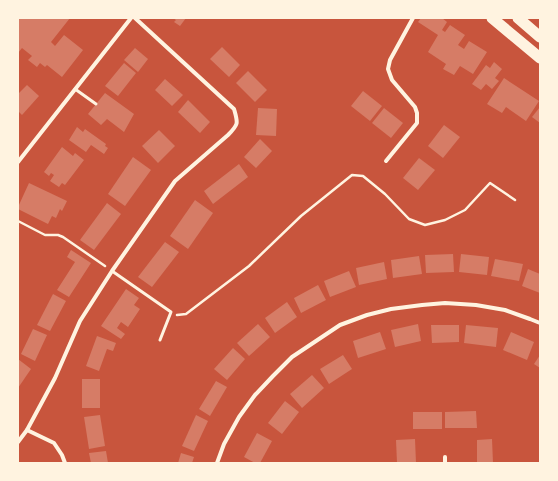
<svg xmlns="http://www.w3.org/2000/svg" width="558" height="481" font-family="'DejaVu Sans',sans-serif">
<rect width="100%" height="100%" fill="#c8553d"/>
<!-- building -->
<g fill="#d67c66">
<polygon points="18,18 70,18 51,42 55,46 64,35 83,50 62,77 47,65 45,67 40,63 37,67 28,60 32,56 22,48 18,53"/>
<polygon points="173,18 186,18 180,26 174,22 176,20"/>
<polygon points="421,18 442,18 447,22 442,30 445,32 450,25 465,35 458,45 464,49 469,41 487,52 473,74 460,66 454,75 443,69 446,64 428,52 438,35 418,22"/>
<polygon points="222,47 240,65 229,77 210,59"/>
<polygon points="135,48 148,59 138,72 124,60"/>
<polygon points="494,62 502,69 495,78 499,81 492,89 486,84 481,90 472,84 486,65 490,68"/>
<polygon points="124,63 136,73 118,96 105,86"/>
<polygon points="248,71 267,90 255,102 236,83"/>
<polygon points="504,78 539,101 526,121 506,107 502,113 487,104"/>
<polygon points="165,79 183,95 172,106 155,90"/>
<polygon points="27,85 39,96 22,115 18,111 18,94"/>
<polygon points="363,91 382,106 370,121 351,106"/>
<polygon points="105,93 134,114 124,132 107,119 101,125 88,114"/>
<polygon points="188,100 210,122 200,133 178,112"/>
<polygon points="540,107 540,123 532,117"/>
<polygon points="258,108 277,109 276,136 256,135"/>
<polygon points="384,108 403,123 391,138 372,123"/>
<polygon points="444,125 460,137 443,158 428,146"/>
<polygon points="77,127 83,132 85,129 106,144 105,146 108,148 104,154 91,145 86,152 69,140"/>
<polygon points="159,130 175,146 158,163 142,146"/>
<polygon points="260,139 272,151 256,168 244,157"/>
<polygon points="62,147 73,156 75,153 84,160 65,185 62,183 59,187 50,181 54,175 51,173 49,176 44,172"/>
<polygon points="133,157 151,170 125,206 108,194"/>
<polygon points="419,158 435,170 418,190 403,178"/>
<polygon points="239,164 248,177 213,204 204,191"/>
<polygon points="29,183 67,201 62,211 60,209 56,218 52,216 48,224 18,209 18,207"/>
<polygon points="195,200 213,213 188,249 170,236"/>
<polygon points="107,203 121,214 94,250 80,240"/>
<polygon points="165,242 179,252 152,287 138,277"/>
<polygon points="71,250 91,263 69,297 57,290 75,262 67,257"/>
<polygon points="453,254 454,272 426,273 425,255"/>
<polygon points="461,254 489,257 487,275 459,272"/>
<polygon points="419,256 422,274 393,278 391,260"/>
<polygon points="495,259 523,264 519,281 491,276"/>
<polygon points="384,262 387,279 359,285 356,268"/>
<polygon points="528,269 540,274 540,293 522,286"/>
<polygon points="349,271 356,287 330,297 324,281"/>
<polygon points="318,285 326,300 301,313 294,298"/>
<polygon points="126,289 139,298 134,305 140,309 128,327 121,322 117,328 125,334 121,339 101,326"/>
<polygon points="53,294 66,301 50,331 37,325"/>
<polygon points="287,302 297,317 275,333 265,318"/>
<polygon points="258,324 270,337 249,356 237,343"/>
<polygon points="418,324 421,341 395,347 391,330"/>
<polygon points="431,325 459,325 459,342 432,343"/>
<polygon points="466,325 498,328 496,347 464,343"/>
<polygon points="33,329 47,335 35,361 21,354"/>
<polygon points="380,332 386,349 358,358 353,341"/>
<polygon points="511,332 534,342 527,360 503,350"/>
<polygon points="97,336 116,343 113,351 107,349 99,371 86,366"/>
<polygon points="233,348 245,359 227,380 214,369"/>
<polygon points="343,355 352,369 329,384 320,369"/>
<polygon points="540,355 540,368 534,364"/>
<polygon points="18,359 31,369 18,388"/>
<polygon points="312,375 324,388 302,408 290,394"/>
<rect x="82" y="379" width="18" height="29"/>
<polygon points="216,381 227,387 210,416 199,409"/>
<polygon points="285,401 299,412 282,434 268,423"/>
<polygon points="476,411 477,428 445,428 445,412"/>
<rect x="413" y="412" width="29" height="17"/>
<polygon points="100,415 105,446 89,449 84,417"/>
<polygon points="196,415 208,421 194,451 182,446"/>
<polygon points="257,433 272,441 260,463 255,463 244,457"/>
<polygon points="415,439 416,463 397,463 396,440"/>
<polygon points="492,439 493,463 477,463 477,440"/>
<polygon points="106,451 108,463 91,463 89,453"/>
<polygon points="181,453 194,457 192,463 178,463"/>
</g>
<g fill="none" stroke-linecap="round" stroke-linejoin="round">
<!-- path -->
<g stroke="#fff3e0" stroke-width="2.5">
<polyline points="18,221 45,235 58,235 63,237 105,266"/>
<polyline points="177,315 186,314 249,266 301,216 352,175 363,176 385,194 409,219 425,225 445,220 465,210 490,183 515,200"/>
</g>
<!-- service -->
<g stroke="#fff3e0" stroke-width="3">
<polyline points="75,89 96,104"/>
<polyline points="112,271 171,312 160,340"/>
</g>
<!-- minor -->
<g stroke="#fff3e0" stroke-width="4">
<polyline points="386,161 417,123 417,113 415,107 392,80 388,69 390,60 413,18"/>
<polyline points="18,162 131,18"/>
<polyline points="27,430 54,443 62,455 65,463"/>
<path d="M18 442 27 430 55 378 80 321 112 271 175 181 228 135C239 124 238 123 234 109L135 18"/>
<polyline points="445,457 445,463"/>
<polyline points="217,463 224,444 239,417 255,395 273,376 292,357 340,325 367,315 391,309 422,305 445,303 476,305 505,310 530,319 540,323"/>
</g>
<!-- trunk -->
<g stroke="#fff3e0" stroke-width="11">
<polyline points="492,18 540,58"/>
<polyline points="518,18 540,37"/>
</g>
</g>
<!-- border -->
<rect width="558" height="481" fill="none" stroke="#fff3e0" stroke-width="38"/>
</svg>
